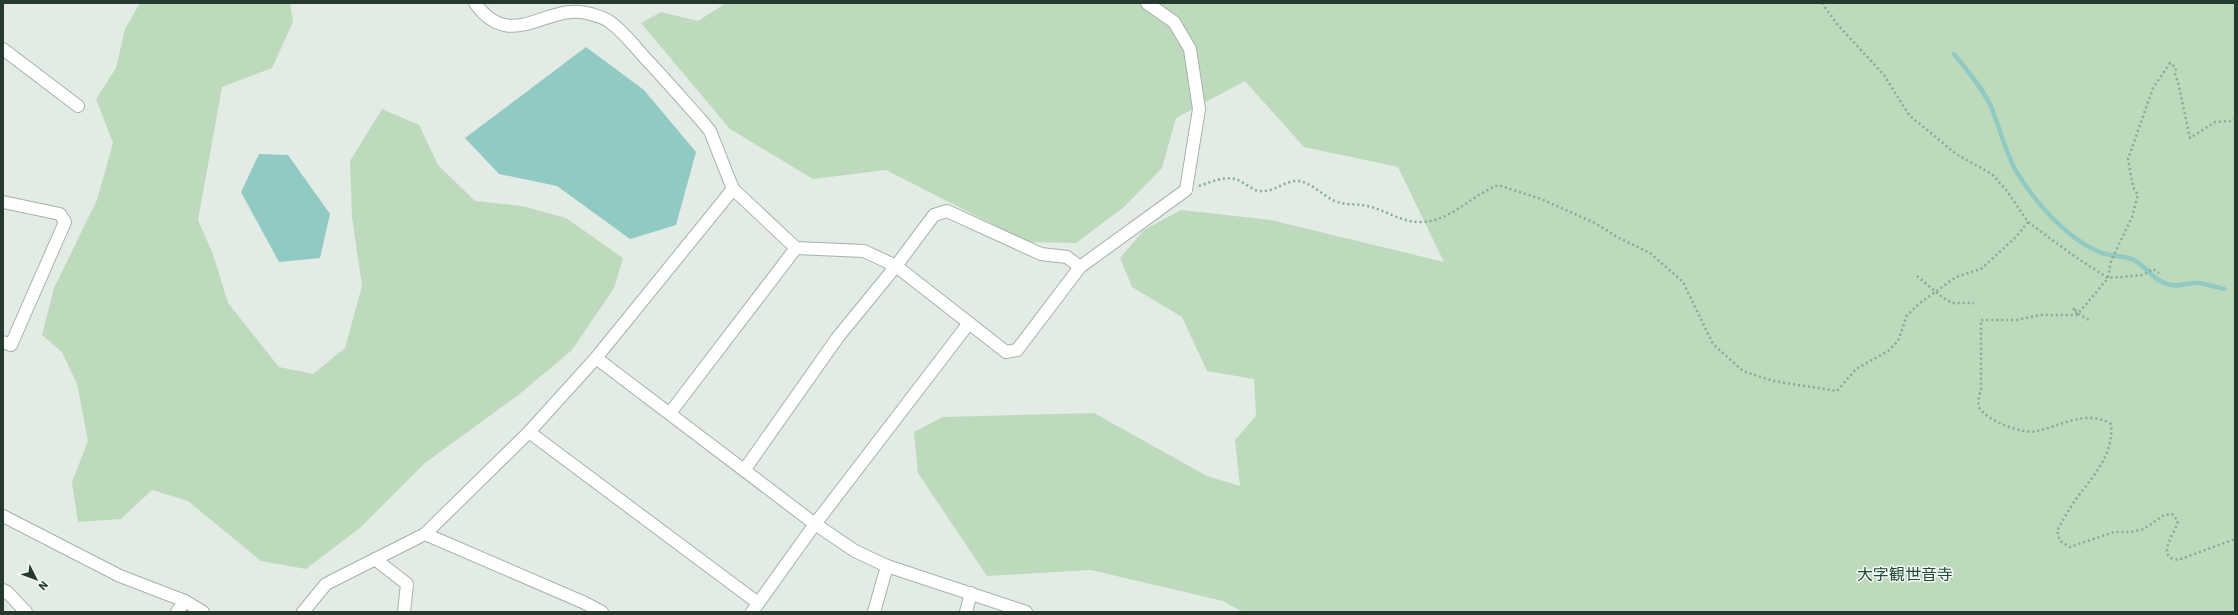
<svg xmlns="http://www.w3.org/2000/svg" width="2238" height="615" font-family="'IBM Plex Sans','Noto Sans JP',sans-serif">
<rect width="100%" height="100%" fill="#e2ebe4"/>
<!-- green -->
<g fill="#bedabd">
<polygon points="140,3 290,3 293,22 272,68 222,87 198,220 213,254 228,303 279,367 313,374 345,348 362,286 352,217 350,161 382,109 419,125 438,165 475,201 522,206 566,218 623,258 614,288 572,350 517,396 425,463 361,527 306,569 261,561 188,501 152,490 121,519 78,522 72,482 88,441 77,384 62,352 42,335 54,288 97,200 113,143 96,99 116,68 125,29"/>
<polygon points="726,3 2235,3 2235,612 1243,612 1223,601 1091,570 987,576 918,473 914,432 943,417 1094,413 1207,476 1240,486 1235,440 1256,416 1254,379 1207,371 1182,317 1132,287 1120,258 1144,230 1181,210 1271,220 1444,262 1398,167 1304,147 1245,81 1176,118 1162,168 1124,207 1076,243 1028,242 886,170 813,179 730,129 641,23 661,12 698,21"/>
</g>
<!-- water -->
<g fill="#90cac2">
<polygon points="586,47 644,90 696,152 676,225 630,239 557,186 499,174 465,138"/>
<polygon points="259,154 288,155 330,214 320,258 279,262 241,192"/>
</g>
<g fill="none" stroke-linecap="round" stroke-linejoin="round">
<!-- stream -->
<path stroke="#90cac2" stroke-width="4.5" d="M1954 54C1966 69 1985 91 1992 109 2000 129 2005 151 2016 171 2035 202 2065 237 2099 252 2110 257 2124 255 2134 260 2148 268 2154 282 2171 285 2179 287 2189 282 2198 283 2206 284 2216 287 2224 289"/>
<defs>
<g id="street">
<path d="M475 3C512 55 548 0 591 14 597 16 605 18 610 22 624 32 635 47 646 59 665 79 683 100 701 120L710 131 733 189 796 248 864 251 896 266 1006 352 1017 350 1080 267 1186 190 1199 109 1190 49 1174 22 1147 3"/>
<polyline points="3,49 78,106"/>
<polyline points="3,202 60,214 65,222 11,345 3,342"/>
<polyline points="596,358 815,524 855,551 887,566 1026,612"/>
<polyline points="670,413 796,248"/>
<polyline points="529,432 758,603"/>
<polyline points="745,469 838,337 896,266 934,215 947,211 1041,254 1067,257 1080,267"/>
<polyline points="3,516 120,576 185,601 203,612"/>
<polyline points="425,534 585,603 602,612"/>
<polyline points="375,559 407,584 404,612"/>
<polyline points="3,590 7,592 26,612"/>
<polyline points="177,612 185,601"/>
<polyline points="303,612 326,584 425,534 529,432 596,358 733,189"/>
<polyline points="752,612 815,524 969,323"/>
<polyline points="874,612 887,566"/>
<polyline points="966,612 971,593"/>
</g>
</defs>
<!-- street casing -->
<use href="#street" stroke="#a5b2aa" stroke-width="14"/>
<!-- path -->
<g stroke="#86ab95" stroke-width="2.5" stroke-dasharray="2 3" stroke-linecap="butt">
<polyline points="1822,3 1837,24 1884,75 1909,115 1956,154 1992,174 2007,191 2028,222 2077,258 2108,278 2143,275 2153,269 2159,273"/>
<path d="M2235 118 2230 121 2215 122 2190 138 2178 82 2175 74 2176 68 2170 63 2153 88 2128 159 2133 187 2138 195 2132 217 2111 261 2108 278 2077 315H2040L2017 320H1981V389C1980 394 1977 401 1979 407 1985 420 2023 435 2037 431 2061 426 2086 409 2111 424 2114 455 2093 476 2076 499 2069 509 2063 520 2057 531L2060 541 2070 547 2114 532H2131L2144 529 2164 515 2172 514 2178 521C2175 533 2166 541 2167 554L2171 558 2178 560 2235 539"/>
<path d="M1199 186C1212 182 1227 174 1240 181 1246 184 1253 190 1259 191 1273 193 1284 181 1297 181 1310 181 1323 196 1335 201 1346 206 1356 203 1367 206 1386 210 1402 223 1422 222 1451 221 1472 195 1498 185L1541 199 1595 223 1617 237 1650 253 1683 282 1713 344 1743 371 1773 381 1837 391 1856 369 1888 351 1898 341 1907 315 1920 303 1956 277 1981 269 2017 236 2028 222"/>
<polyline points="1917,276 1942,297 1952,303 1974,303"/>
<polyline points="2077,314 2073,308 2080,315 2091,321"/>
</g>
<!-- street -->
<use href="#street" stroke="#fff" stroke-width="12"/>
</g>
<g text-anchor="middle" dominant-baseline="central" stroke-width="3" stroke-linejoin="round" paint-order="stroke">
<!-- quarter labels -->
<g font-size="16" fill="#224a35" stroke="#f2f8f3">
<text x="1905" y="574">大字観世音寺</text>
</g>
</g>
<!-- border -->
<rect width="2238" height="615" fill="none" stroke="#243a2e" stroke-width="8"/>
<!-- north arrow -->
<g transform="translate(36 579) rotate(132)" stroke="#f2f8f3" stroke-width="3" paint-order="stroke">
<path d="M0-3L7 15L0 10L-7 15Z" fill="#243a2e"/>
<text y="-6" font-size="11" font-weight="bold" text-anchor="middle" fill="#243a2e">N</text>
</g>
</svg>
